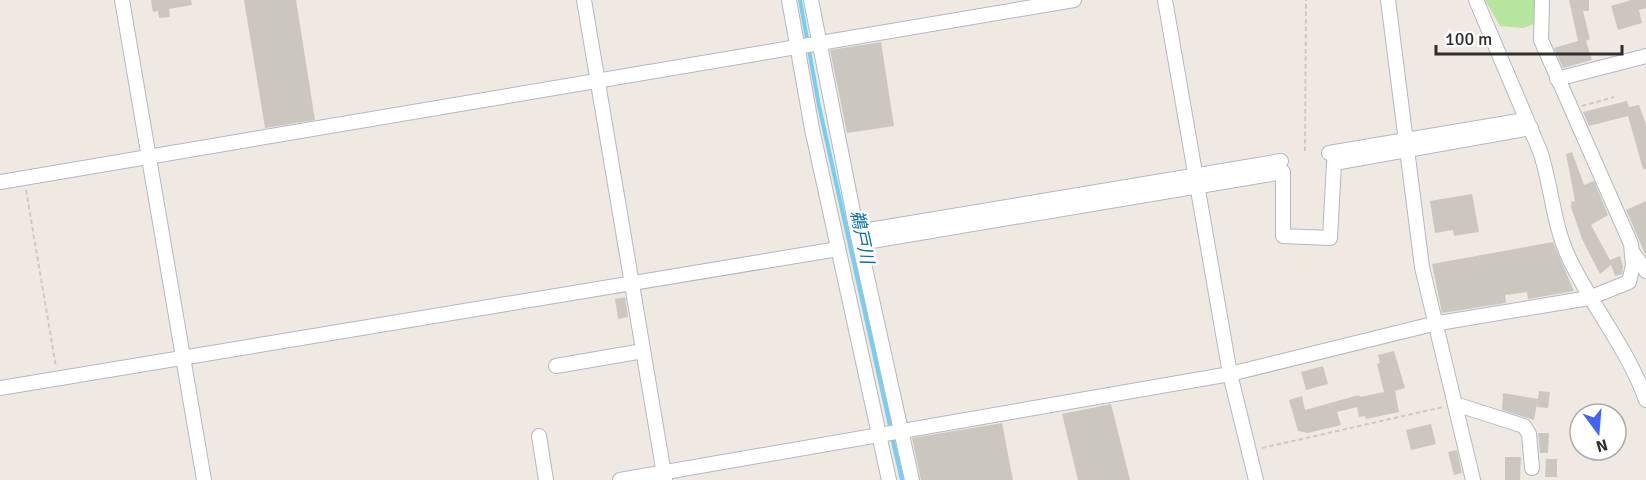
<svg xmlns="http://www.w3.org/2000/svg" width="1646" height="480" font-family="Signika,'Noto Sans JP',sans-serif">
<rect width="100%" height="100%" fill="#efe9e1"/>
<!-- green -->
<polygon fill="#b6e59e" points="1485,0 1539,0 1537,23 1523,28 1500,26"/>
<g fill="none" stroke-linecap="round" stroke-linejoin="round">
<!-- stream -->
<g stroke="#75cff0" stroke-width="4">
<polyline points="800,0 819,106 891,430"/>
<polyline points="892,437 902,480"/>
</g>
</g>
<!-- building -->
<g fill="#cbc7bf">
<polygon points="151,0 191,0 192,5 169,9 170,17 159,18 158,11 153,12"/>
<polygon points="244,0 296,0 315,120 265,128"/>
<polygon points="1569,0 1589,0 1589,11 1583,11 1590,39 1586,41 1592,60 1563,68 1554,48 1578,41"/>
<polygon points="1631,0 1646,0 1646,8 1639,10 1642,23 1618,30 1611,6"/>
<polygon points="881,42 894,126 847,133 830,50"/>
<polygon points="1627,101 1629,107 1639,105 1646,125 1646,169 1643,169 1628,116 1589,126 1583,112"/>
<polygon points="1572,152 1584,185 1594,181 1608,215 1591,225 1610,260 1620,256 1623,266 1622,274 1615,276 1611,265 1600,274 1582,239 1571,207 1571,202 1575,201 1566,154"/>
<polygon points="1472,194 1479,232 1454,236 1453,230 1435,233 1430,201"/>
<polygon points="1646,201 1646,256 1626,210"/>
<polygon points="1553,242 1574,291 1528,299 1527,292 1505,295 1506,303 1442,313 1432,264"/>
<polygon points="625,297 628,317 618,319 615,299"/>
<polygon points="1394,351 1405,388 1395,391 1399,412 1366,419 1365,416 1359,417 1357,407 1337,412 1341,425 1308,433 1298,431 1289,400 1302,396 1305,410 1359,395 1360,397 1384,392 1377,364 1380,363 1378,355"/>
<polygon points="1323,366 1328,384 1306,390 1301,372"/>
<polygon points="1539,391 1550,392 1548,408 1537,407"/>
<polygon points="1503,393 1538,399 1534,420 1502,410"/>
<polygon points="1111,404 1130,480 1078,480 1062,414"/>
<polygon points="1002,423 1013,480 921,480 912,438"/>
<polygon points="1431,424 1436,444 1411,450 1406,430"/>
<polygon points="1538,433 1549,433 1548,453 1540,453"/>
<polygon points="1457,450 1462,473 1454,475 1448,452"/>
<polygon points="1505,457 1521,457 1520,480 1505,480"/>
<polygon points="1546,459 1557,459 1557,477 1545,477"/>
</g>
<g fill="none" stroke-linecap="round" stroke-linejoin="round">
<defs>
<g id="minor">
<polyline points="122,0 204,480"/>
<polyline points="584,0 665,480"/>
<polyline points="789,0 812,129 889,480"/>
<polyline points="811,0 857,232 912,480"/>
<polyline points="1165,0 1230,374 1256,480"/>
<polyline points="1388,0 1422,267 1473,480"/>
<path d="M1476 0 1540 151C1552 187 1553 225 1569 258 1592 307 1628 349 1646 400"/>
<polyline points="1557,79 1646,56"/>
<polyline points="1329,153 1519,121"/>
<polyline points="0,182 1074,0"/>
<polyline points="857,232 1281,161"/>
<polyline points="860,243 1283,172 1283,236 1330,238 1334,163 1531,128"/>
<polyline points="1633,253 1646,271"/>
<polyline points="556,366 643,351"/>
<polyline points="0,388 838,249"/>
<polyline points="1455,404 1524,426 1529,434 1532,468"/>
<polyline points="539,436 546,480"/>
<polyline points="620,480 1230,374 1433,324 1589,298 1629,282 1633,265 1631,244 1541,40 1542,0"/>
</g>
</defs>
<!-- minor casing -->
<use href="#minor" stroke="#b4b7c1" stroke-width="16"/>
<!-- path -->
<g stroke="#c9c9c9" stroke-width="2" stroke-dasharray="4.5 3" stroke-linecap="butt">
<polyline points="1582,106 1614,97"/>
<polyline points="1305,151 1306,0"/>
<polyline points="26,190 56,367"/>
<polyline points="1262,448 1443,407"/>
</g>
<!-- minor -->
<use href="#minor" stroke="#fff" stroke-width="14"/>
</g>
<g text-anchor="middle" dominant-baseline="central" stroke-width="5" stroke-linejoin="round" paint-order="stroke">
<!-- water labels -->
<g font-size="18" font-style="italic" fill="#0d6fa3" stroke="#fff">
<text transform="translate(862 237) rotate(78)">鵜戸川</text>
</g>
</g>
<!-- north arrow -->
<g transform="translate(1598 432) rotate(164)"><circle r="28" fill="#ffffff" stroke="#ababab" stroke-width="1.5"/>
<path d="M0-4.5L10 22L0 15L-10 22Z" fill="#4264fb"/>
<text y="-9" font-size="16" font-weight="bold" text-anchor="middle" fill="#2e2e2e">N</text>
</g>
<!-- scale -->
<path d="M1436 45v9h186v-9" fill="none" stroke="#2e2e2e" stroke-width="3"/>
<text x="1445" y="45" font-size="18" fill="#2e2e2e" stroke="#ffffff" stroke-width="4.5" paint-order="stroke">100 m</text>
</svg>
